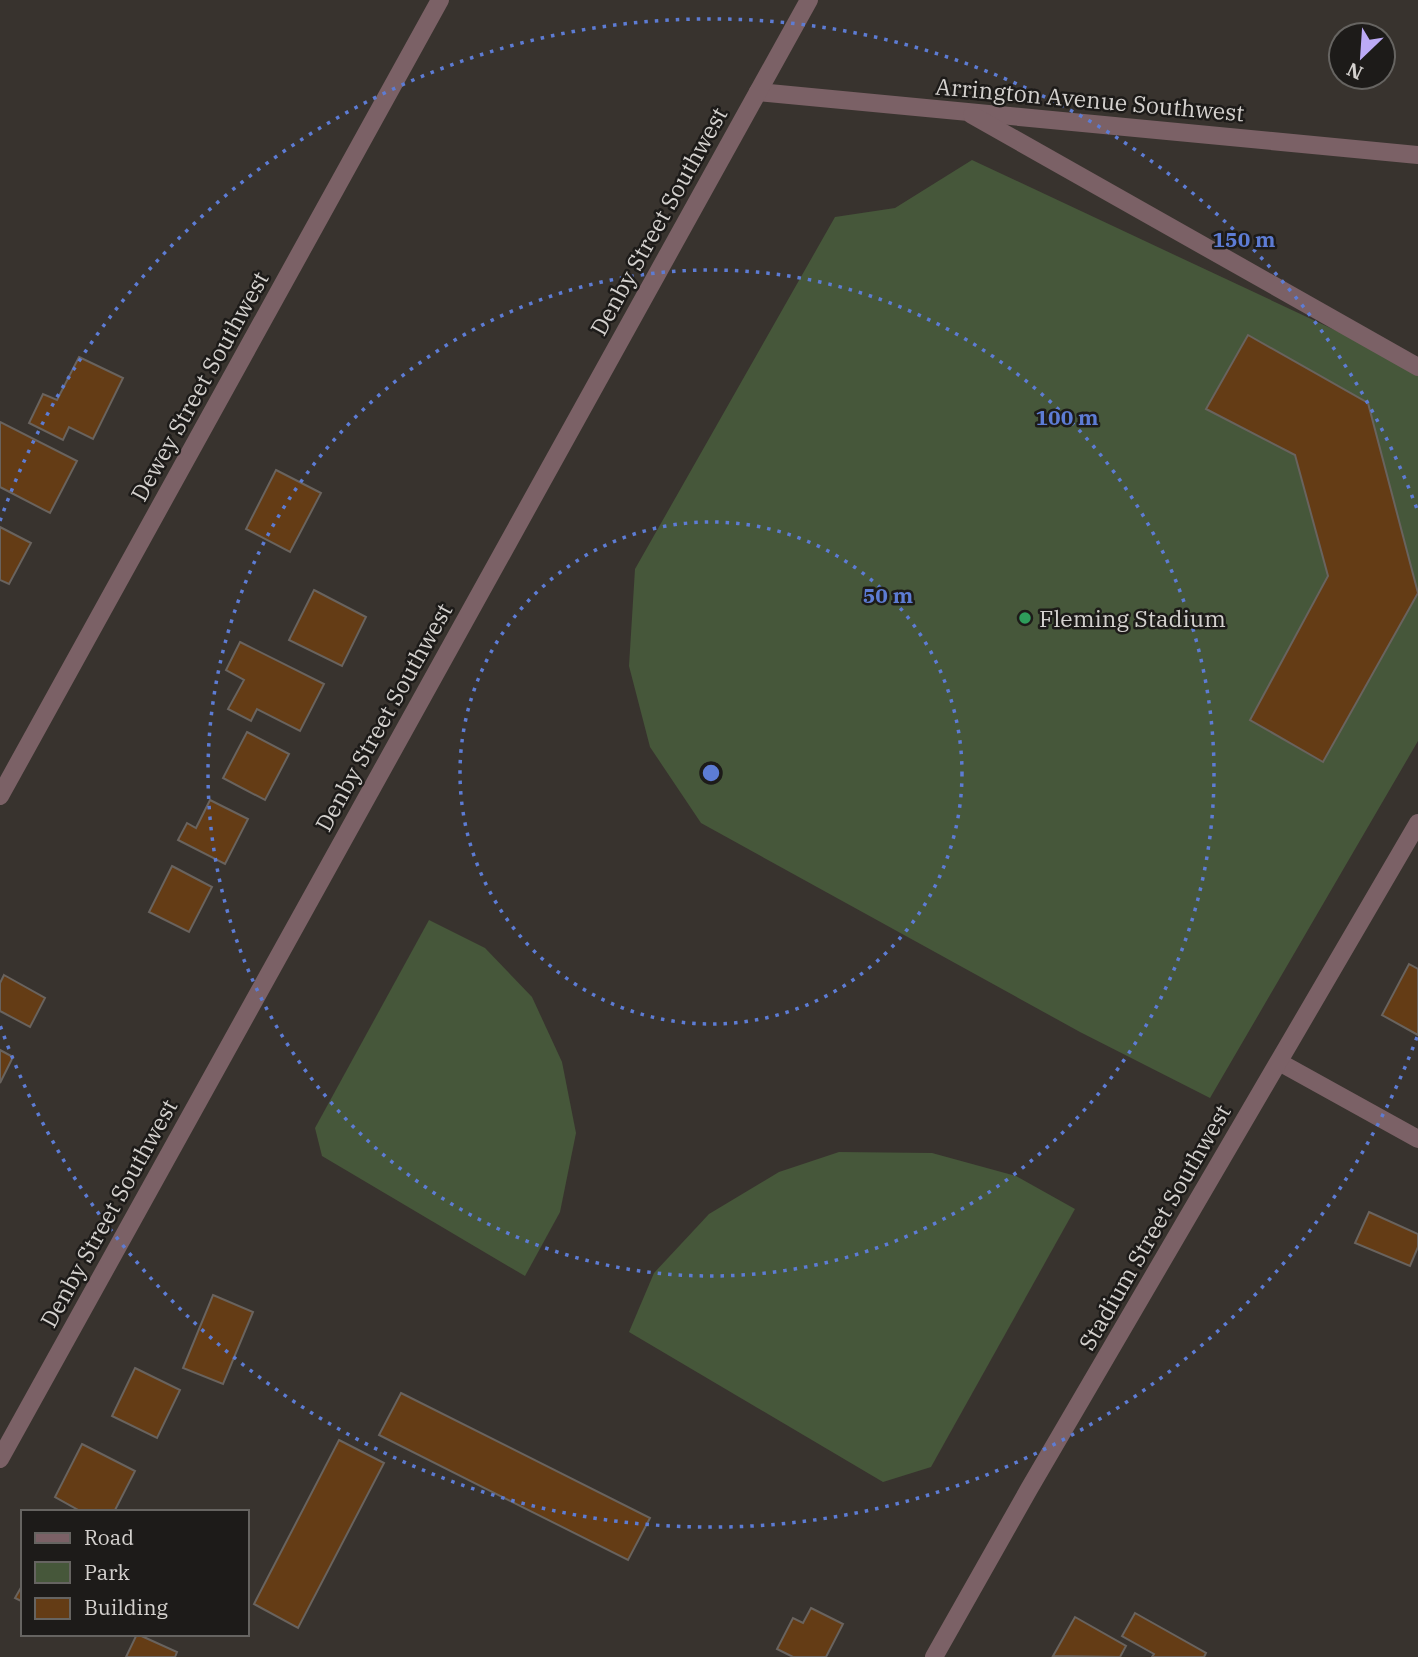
<svg xmlns="http://www.w3.org/2000/svg" width="1418" height="1657" font-family="'IBM Plex Serif',serif">
<rect width="100%" height="100%" fill="#38332e"/>
<!-- green -->
<g fill="#46573a">
<polygon points="972,160 1418,369 1418,741 1210,1098 1080,1032 701,823 650,747 629,666 635,569 835,217 895,208"/>
<polygon points="429,920 485,948 532,997 562,1062 576,1133 560,1212 525,1276 322,1156 315,1128"/>
<polygon points="839,1152 932,1153 1016,1176 1075,1209 931,1467 883,1482 629,1332 654,1273 709,1214 779,1172"/>
</g>
<!-- building -->
<g fill="#643c15" stroke="#69635e" stroke-width="2">
<polygon points="1248,335 1368,403 1418,593 1323,762 1250,720 1328,576 1295,455 1206,409"/>
<polygon points="79,357 123,378 93,439 69,427 63,440 29,423 43,394 57,400"/>
<polygon points="0,422 77,461 50,513 0,487"/>
<polygon points="276,470 321,493 290,552 246,529"/>
<polygon points="0,527 31,543 9,584 0,580"/>
<polygon points="314,590 366,617 342,666 289,640"/>
<polygon points="240,642 324,684 300,731 257,709 251,721 228,709 244,680 226,670"/>
<polygon points="247,732 289,754 265,800 223,778"/>
<polygon points="210,800 248,819 225,864 178,840 187,823 196,828"/>
<polygon points="172,866 212,887 189,932 149,912"/>
<polygon points="1409,964 1418,969 1418,1035 1382,1015"/>
<polygon points="4,975 45,998 30,1027 0,1011 0,983"/>
<polygon points="0,1050 13,1057 0,1083"/>
<polygon points="1369,1212 1418,1234 1418,1247 1410,1266 1355,1243"/>
<polygon points="213,1295 253,1312 223,1384 183,1368"/>
<polygon points="135,1368 180,1390 157,1438 112,1416"/>
<polygon points="401,1393 650,1518 628,1560 379,1435"/>
<polygon points="339,1440 384,1463 298,1628 254,1604"/>
<polygon points="82,1444 135,1471 114,1512 82,1512 55,1497"/>
<polygon points="23,1584 23,1602 15,1598"/>
<polygon points="811,1608 843,1624 826,1657 793,1657 777,1649 793,1618 803,1623"/>
<polygon points="1135,1613 1206,1653 1204,1657 1152,1657 1154,1654 1122,1636"/>
<polygon points="1075,1617 1126,1646 1120,1657 1053,1656"/>
<polygon points="137,1634 177,1652 175,1657 126,1657"/>
</g>
<g fill="none" stroke-linecap="round" stroke-linejoin="round">
<!-- minor -->
<g stroke="#7b6166" stroke-width="18">
<polyline points="758,92 1418,155"/>
<polyline points="972,115 1418,367"/>
<polyline points="0,796 440,0"/>
<polyline points="1279,1062 1418,1139"/>
<polyline points="0,1459 809,0"/>
<polyline points="934,1657 1029,1489 1418,823"/>
</g>
</g>
<!-- distance rings -->
<g fill="none" stroke="#5d7cd4" stroke-width="3.5" stroke-dasharray="3.5 7">
<circle cx="711" cy="773" r="251"/>
<circle cx="711" cy="773" r="503"/>
<path d="M1417 1037A754 754 0 0 1 0 1025M0 521A754 754 0 0 1 1417 509"/>
</g>
<!-- markers -->
<circle fill="#2e9e5b" stroke="#1d1b19" stroke-width="2.5" cx="1025" cy="618" r="7"/>
<g text-anchor="middle" dominant-baseline="central" stroke-width="5" stroke-linejoin="round" paint-order="stroke">
<!-- street labels -->
<g font-size="23" fill="#d4d1ce" stroke="#1d1b19">
<text transform="translate(1090 99) rotate(5)">Arrington Avenue Southwest</text>
<text transform="translate(658 221) rotate(-61)">Denby Street Southwest</text>
<text transform="translate(199 386) rotate(-61)">Dewey Street Southwest</text>
<text transform="translate(383 717) rotate(-61)">Denby Street Southwest</text>
<text transform="translate(108 1213) rotate(-61)">Denby Street Southwest</text>
<text transform="translate(1154 1227) rotate(-60)">Stadium Street Southwest</text>
</g>
<!-- poi labels -->
<g font-size="23" fill="#d4d1ce" stroke="#1d1b19" text-anchor="start">
<text x="1039" y="618">Fleming Stadium</text>
</g>
</g>
<circle cx="711" cy="773" r="10" fill="#5d7cd4" stroke="#1d1b19" stroke-width="3.5"/>
<g font-size="21" text-anchor="middle" font-weight="bold" fill="#5d7cd4" stroke="#1d1b19" stroke-width="5" stroke-linejoin="round" paint-order="stroke">
<text x="1244" y="247">150 m</text>
<text x="1067" y="425">100 m</text>
<text x="888" y="603">50 m</text>
</g>
<!-- legend -->
<rect x="21" y="1510" width="228" height="126" fill="#1d1b19" stroke="#666461" stroke-width="2"/>
<rect x="35" y="1533" width="35" height="10" fill="#7b6166" stroke="#666461" stroke-width="2"/>
<text x="84" y="1545" font-size="21" fill="#d4d1ce">Road</text>
<rect x="35" y="1562" width="35" height="21" fill="#46573a" stroke="#666461" stroke-width="2"/>
<text x="84" y="1580" font-size="21" fill="#d4d1ce">Park</text>
<rect x="35" y="1598" width="35" height="21" fill="#643c15" stroke="#666461" stroke-width="2"/>
<text x="84" y="1615" font-size="21" fill="#d4d1ce">Building</text>
<!-- north arrow -->
<g transform="translate(1362 56) rotate(205)"><circle r="33" fill="#1d1b19" stroke="#666461" stroke-width="2"/>
<path d="M0-5L12 26L0 18L-12 26Z" fill="#bcaaf6"/>
<text y="-10" font-size="19" font-weight="bold" text-anchor="middle" fill="#d4d1ce">N</text>
</g>
</svg>
